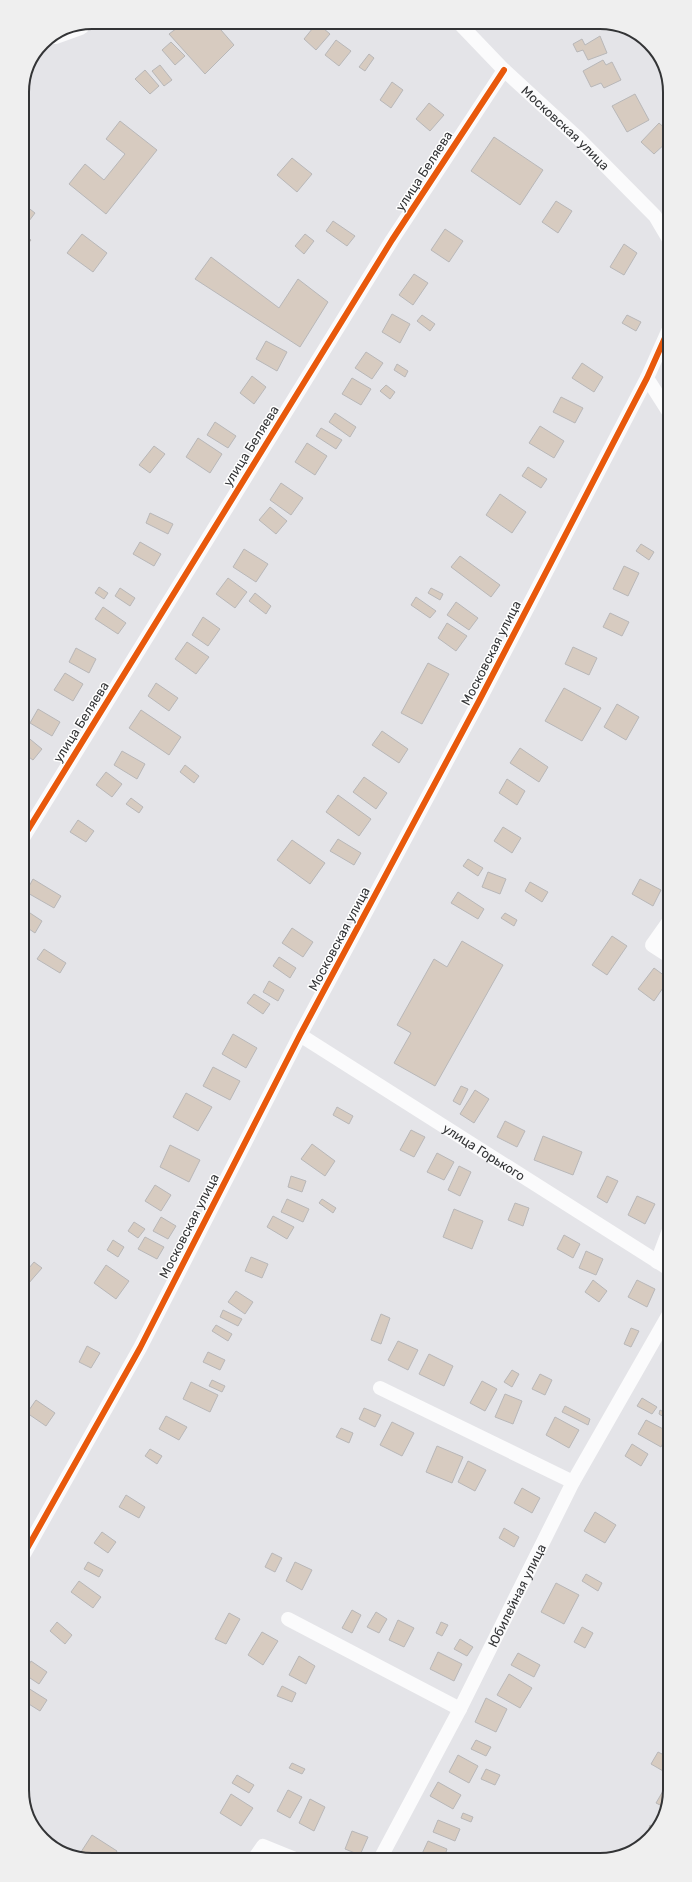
<svg xmlns="http://www.w3.org/2000/svg" width="692" height="1882" font-family="Rubik,sans-serif">
<rect width="100%" height="100%" fill="#e4e4e8"/>
<!-- building -->
<g fill="#d7cbc0" stroke="#b8b7b8">
<polygon points="185,22 214,22 234,45 205,74 169,34"/>
<polygon points="317,23 330,34 316,50 304,39"/>
<polygon points="600,36 607,53 588,60 583,50 577,52 573,44 582,39 585,45"/>
<polygon points="336,40 351,51 339,66 325,55"/>
<polygon points="171,42 185,56 175,65 162,50"/>
<polygon points="369,54 374,58 365,71 359,67"/>
<polygon points="603,60 606,65 612,62 621,80 604,88 601,83 591,87 583,71"/>
<polygon points="160,65 172,80 164,86 152,71"/>
<polygon points="145,70 159,86 150,94 135,79"/>
<polygon points="392,82 403,90 391,108 380,100"/>
<polygon points="635,94 649,120 627,132 612,106"/>
<polygon points="429,103 444,115 430,131 416,119"/>
<polygon points="120,121 157,150 106,214 69,184 85,164 104,180 125,154 106,139"/>
<polygon points="659,123 668,131 668,141 654,154 641,142"/>
<polygon points="494,137 543,170 520,205 471,171"/>
<polygon points="292,158 312,174 297,192 277,175"/>
<polygon points="556,201 572,211 558,233 542,222"/>
<polygon points="22,203 35,213 26,225 22,222"/>
<polygon points="333,221 355,236 347,246 326,231"/>
<polygon points="445,229 463,241 449,262 431,250"/>
<polygon points="22,234 31,240 22,251"/>
<polygon points="82,234 107,253 93,272 67,253"/>
<polygon points="305,234 314,241 304,254 295,246"/>
<polygon points="624,244 637,253 624,275 610,267"/>
<polygon points="211,257 279,308 298,279 328,302 300,347 195,279"/>
<polygon points="414,274 428,283 413,305 399,295"/>
<polygon points="392,314 410,324 400,343 382,332"/>
<polygon points="422,315 435,324 430,331 417,321"/>
<polygon points="627,315 641,322 636,331 622,323"/>
<polygon points="266,341 287,352 277,371 256,359"/>
<polygon points="366,352 383,363 372,379 355,368"/>
<polygon points="582,363 603,377 594,392 572,378"/>
<polygon points="397,364 408,371 405,377 394,370"/>
<polygon points="252,376 266,387 254,404 240,393"/>
<polygon points="352,378 371,389 361,405 342,394"/>
<polygon points="386,385 395,392 390,399 380,391"/>
<polygon points="561,397 583,408 575,423 553,412"/>
<polygon points="335,413 356,427 350,437 329,422"/>
<polygon points="215,422 236,436 228,448 207,435"/>
<polygon points="540,426 564,441 554,458 529,443"/>
<polygon points="321,428 342,440 336,449 316,436"/>
<polygon points="198,438 222,454 210,473 186,457"/>
<polygon points="307,443 327,456 315,475 295,462"/>
<polygon points="154,446 165,454 150,473 139,465"/>
<polygon points="528,467 547,479 541,488 522,476"/>
<polygon points="281,483 303,498 291,515 270,500"/>
<polygon points="500,494 526,512 512,533 486,515"/>
<polygon points="270,507 287,521 276,534 259,520"/>
<polygon points="150,513 173,524 168,534 146,523"/>
<polygon points="140,542 161,554 154,566 133,554"/>
<polygon points="641,544 654,552 649,560 636,551"/>
<polygon points="244,549 268,564 256,582 233,567"/>
<polygon points="460,556 500,585 491,597 451,567"/>
<polygon points="624,566 639,573 628,596 613,589"/>
<polygon points="228,578 247,592 235,608 216,594"/>
<polygon points="99,587 108,593 104,599 95,593"/>
<polygon points="120,588 135,598 130,606 115,596"/>
<polygon points="431,588 443,594 440,600 428,593"/>
<polygon points="255,593 271,606 266,614 249,601"/>
<polygon points="416,597 436,611 430,618 411,605"/>
<polygon points="456,602 478,618 469,630 447,615"/>
<polygon points="103,607 126,623 118,634 95,619"/>
<polygon points="610,613 629,622 622,636 603,627"/>
<polygon points="203,617 220,629 208,646 192,635"/>
<polygon points="447,623 467,636 456,651 438,638"/>
<polygon points="187,642 209,657 196,674 175,659"/>
<polygon points="573,647 597,658 589,675 565,664"/>
<polygon points="76,648 96,659 89,673 69,662"/>
<polygon points="428,663 449,674 422,724 401,713"/>
<polygon points="65,673 83,684 73,701 54,690"/>
<polygon points="156,683 178,698 169,711 148,696"/>
<polygon points="564,688 601,708 582,741 545,721"/>
<polygon points="617,704 639,717 626,740 604,727"/>
<polygon points="38,709 60,722 52,736 30,723"/>
<polygon points="141,710 181,737 169,755 129,728"/>
<polygon points="382,731 408,749 399,763 372,745"/>
<polygon points="25,735 42,749 33,760 23,753 23,737"/>
<polygon points="520,748 548,767 539,782 510,763"/>
<polygon points="122,751 145,764 137,779 114,765"/>
<polygon points="185,765 199,776 194,783 180,772"/>
<polygon points="106,772 122,784 112,797 96,785"/>
<polygon points="364,777 387,793 376,809 353,792"/>
<polygon points="507,779 525,791 517,805 499,793"/>
<polygon points="338,795 371,819 359,836 326,812"/>
<polygon points="131,798 143,807 139,813 126,804"/>
<polygon points="78,820 94,831 86,842 70,832"/>
<polygon points="503,827 521,838 512,853 494,841"/>
<polygon points="338,839 361,853 354,865 330,851"/>
<polygon points="292,840 325,863 310,884 277,860"/>
<polygon points="468,859 483,868 478,876 463,866"/>
<polygon points="488,872 506,879 500,894 482,887"/>
<polygon points="33,879 61,896 54,908 26,892"/>
<polygon points="640,879 661,890 653,906 632,894"/>
<polygon points="530,882 548,892 542,902 525,891"/>
<polygon points="458,892 484,909 478,919 451,903"/>
<polygon points="27,911 42,921 35,933 23,925 23,917"/>
<polygon points="505,913 517,920 514,926 501,918"/>
<polygon points="292,928 313,942 303,957 282,943"/>
<polygon points="612,936 627,946 607,975 592,965"/>
<polygon points="462,941 503,965 435,1086 394,1063 411,1033 397,1025 434,959 447,967"/>
<polygon points="44,949 66,963 60,973 37,959"/>
<polygon points="279,957 296,968 290,978 273,966"/>
<polygon points="654,968 669,979 654,1001 638,989"/>
<polygon points="269,981 284,990 278,1001 263,992"/>
<polygon points="254,994 270,1004 263,1014 247,1003"/>
<polygon points="233,1034 257,1048 246,1068 222,1054"/>
<polygon points="213,1067 240,1081 230,1100 203,1086"/>
<polygon points="461,1086 468,1089 460,1105 453,1101"/>
<polygon points="475,1090 489,1099 474,1123 460,1114"/>
<polygon points="186,1093 212,1107 198,1131 173,1117"/>
<polygon points="337,1107 353,1116 349,1124 333,1115"/>
<polygon points="505,1121 525,1131 517,1147 497,1137"/>
<polygon points="411,1130 425,1137 414,1157 400,1150"/>
<polygon points="543,1136 582,1152 573,1175 534,1160"/>
<polygon points="312,1144 335,1161 325,1176 301,1159"/>
<polygon points="170,1145 200,1160 189,1182 160,1167"/>
<polygon points="437,1153 454,1162 444,1180 427,1172"/>
<polygon points="459,1166 471,1172 460,1196 448,1190"/>
<polygon points="291,1176 306,1181 302,1192 288,1187"/>
<polygon points="607,1176 618,1181 607,1203 597,1197"/>
<polygon points="155,1185 171,1195 161,1211 145,1201"/>
<polygon points="637,1196 655,1204 645,1224 628,1215"/>
<polygon points="287,1199 309,1209 303,1222 281,1212"/>
<polygon points="322,1199 336,1208 333,1213 319,1203"/>
<polygon points="515,1203 529,1208 523,1226 508,1220"/>
<polygon points="454,1209 483,1221 472,1249 443,1237"/>
<polygon points="273,1216 294,1227 287,1239 267,1227"/>
<polygon points="161,1217 176,1226 168,1239 153,1231"/>
<polygon points="134,1222 145,1229 138,1238 128,1231"/>
<polygon points="564,1235 580,1244 573,1258 557,1249"/>
<polygon points="145,1237 164,1247 157,1259 138,1249"/>
<polygon points="113,1240 124,1247 118,1257 107,1250"/>
<polygon points="586,1251 603,1259 596,1275 579,1268"/>
<polygon points="251,1257 268,1264 262,1278 245,1271"/>
<polygon points="34,1262 42,1268 28,1284 24,1280 24,1274"/>
<polygon points="106,1265 129,1281 116,1299 94,1283"/>
<polygon points="593,1280 607,1291 599,1302 585,1292"/>
<polygon points="637,1280 655,1289 647,1307 628,1297"/>
<polygon points="236,1291 253,1302 245,1314 228,1302"/>
<polygon points="223,1310 242,1319 238,1326 220,1317"/>
<polygon points="381,1314 390,1318 381,1344 371,1340"/>
<polygon points="216,1325 232,1334 228,1341 212,1331"/>
<polygon points="631,1328 639,1331 631,1347 624,1344"/>
<polygon points="398,1341 418,1350 408,1370 388,1360"/>
<polygon points="87,1346 100,1353 91,1368 79,1362"/>
<polygon points="208,1352 225,1360 220,1370 203,1362"/>
<polygon points="429,1354 453,1366 444,1386 419,1374"/>
<polygon points="512,1370 519,1374 512,1387 504,1382"/>
<polygon points="540,1374 552,1380 545,1395 532,1389"/>
<polygon points="212,1380 225,1386 222,1392 209,1386"/>
<polygon points="482,1381 497,1389 485,1411 470,1403"/>
<polygon points="191,1382 218,1395 210,1412 183,1399"/>
<polygon points="505,1394 522,1401 513,1424 495,1417"/>
<polygon points="642,1398 657,1407 652,1414 637,1406"/>
<polygon points="36,1400 55,1413 46,1426 27,1413"/>
<polygon points="565,1406 590,1419 588,1425 562,1412"/>
<polygon points="364,1408 381,1415 375,1427 359,1419"/>
<polygon points="660,1410 669,1415 669,1420 659,1414"/>
<polygon points="166,1416 187,1427 179,1440 159,1429"/>
<polygon points="555,1417 579,1430 569,1448 546,1435"/>
<polygon points="646,1420 669,1432 661,1447 638,1434"/>
<polygon points="392,1422 414,1433 402,1456 380,1445"/>
<polygon points="341,1428 353,1433 349,1443 336,1437"/>
<polygon points="632,1444 648,1454 641,1466 625,1456"/>
<polygon points="437,1446 463,1457 452,1483 426,1472"/>
<polygon points="150,1449 162,1456 157,1464 145,1456"/>
<polygon points="468,1461 486,1470 475,1491 458,1482"/>
<polygon points="522,1488 540,1498 532,1513 514,1503"/>
<polygon points="126,1495 145,1507 139,1518 119,1507"/>
<polygon points="595,1512 616,1525 605,1543 584,1531"/>
<polygon points="504,1528 519,1537 514,1547 499,1538"/>
<polygon points="102,1532 116,1542 108,1553 94,1543"/>
<polygon points="272,1553 282,1558 275,1572 265,1567"/>
<polygon points="88,1562 103,1570 99,1577 84,1569"/>
<polygon points="295,1562 312,1570 302,1590 286,1581"/>
<polygon points="586,1574 602,1583 598,1591 582,1581"/>
<polygon points="79,1581 101,1597 93,1608 71,1592"/>
<polygon points="556,1583 579,1595 564,1624 541,1612"/>
<polygon points="352,1610 361,1615 352,1633 342,1628"/>
<polygon points="376,1612 387,1619 379,1633 367,1627"/>
<polygon points="229,1613 240,1619 226,1644 215,1639"/>
<polygon points="398,1620 414,1628 404,1647 389,1640"/>
<polygon points="57,1622 72,1635 65,1644 50,1631"/>
<polygon points="441,1622 448,1625 442,1636 436,1633"/>
<polygon points="582,1627 593,1633 585,1648 574,1642"/>
<polygon points="262,1632 278,1641 263,1665 248,1655"/>
<polygon points="460,1639 473,1647 467,1656 454,1649"/>
<polygon points="438,1652 462,1664 454,1681 430,1669"/>
<polygon points="518,1653 540,1665 534,1677 511,1665"/>
<polygon points="299,1656 315,1666 306,1684 289,1675"/>
<polygon points="31,1661 47,1672 39,1684 24,1674"/>
<polygon points="509,1674 532,1688 520,1708 497,1695"/>
<polygon points="282,1686 296,1693 292,1702 277,1696"/>
<polygon points="28,1688 47,1700 40,1711 24,1701 24,1693"/>
<polygon points="486,1698 507,1709 496,1732 475,1722"/>
<polygon points="476,1740 491,1747 486,1756 471,1749"/>
<polygon points="658,1752 670,1758 670,1775 651,1764"/>
<polygon points="458,1755 478,1766 469,1783 449,1772"/>
<polygon points="292,1763 305,1769 302,1774 289,1768"/>
<polygon points="486,1769 500,1775 495,1785 481,1779"/>
<polygon points="237,1775 254,1785 249,1793 232,1783"/>
<polygon points="438,1782 461,1795 453,1809 430,1796"/>
<polygon points="288,1790 302,1797 290,1818 277,1811"/>
<polygon points="663,1791 669,1794 664,1807 656,1803"/>
<polygon points="231,1794 253,1808 241,1826 220,1813"/>
<polygon points="310,1799 325,1807 314,1831 299,1823"/>
<polygon points="463,1813 473,1817 471,1822 461,1818"/>
<polygon points="438,1820 460,1829 455,1841 433,1832"/>
<polygon points="650,1825 657,1828 655,1833 645,1840"/>
<polygon points="352,1831 368,1837 360,1855 345,1849"/>
<polygon points="92,1835 117,1851 112,1860 88,1860 79,1855"/>
<polygon points="428,1841 447,1849 444,1858 427,1858 421,1856"/>
</g>
<g fill="none" stroke-linecap="round" stroke-linejoin="round">
<!-- street -->
<g stroke="#fbfbfc" stroke-width="14">
<path id="s1" d="M458 22 504 70 579 139 655 216 668 238"/>
<polyline points="647,378 668,411"/>
<polyline points="23,838 392,240 504,70"/>
<polyline points="669,921 652,945 669,956"/>
<path id="s2" d="M300 1035 669 1269"/>
<polyline points="657,1262 669,1230"/>
<polyline points="380,1388 573,1482"/>
<polyline points="24,1554 140,1348 300,1035 479,701 647,378 668,331"/>
<polyline points="288,1619 460,1709"/>
<polyline points="254,1859 263,1846 295,1859"/>
<path id="s3" d="M380 1859 460 1709 573 1482 669 1314"/>
</g>
<!-- secondary -->
<polyline stroke="#fbfbfc" stroke-width="20" points="55,34 80,25"/>
<defs>
<g id="cycleway">
<polyline points="23,838 392,240 504,70"/>
<polyline points="24,1554 140,1348 300,1035 479,701 647,378 668,331"/>
</g>
</defs>
<!-- cycleway casing -->
<use href="#cycleway" stroke="#fff" stroke-width="8"/>
<!-- cycleway -->
<use href="#cycleway" stroke="#e8590c" stroke-width="6"/>
</g>
<g text-anchor="middle" dominant-baseline="central" stroke-width="3" stroke-linejoin="round" paint-order="stroke">
<!-- street labels -->
<g font-size="13" fill="#333436" stroke="#fff">
<text stroke="none"><textPath href="#s1" startOffset="151">Московская улица</textPath></text>
<text transform="translate(424 171) rotate(-57)">улица Беляева</text>
<text transform="translate(251 446) rotate(-58)">улица Беляева</text>
<text transform="translate(491 653) rotate(-63)">Московская улица</text>
<text transform="translate(81 722) rotate(-58)">улица Беляева</text>
<text transform="translate(339 939) rotate(-62)">Московская улица</text>
<text stroke="none"><textPath href="#s2" startOffset="218">улица Горького</textPath></text>
<text transform="translate(189 1226) rotate(-63)">Московская улица</text>
<text stroke="none"><textPath href="#s3" startOffset="297">Юбилейная улица</textPath></text>
</g>
</g>
<!-- crop -->
<path d="M0 0H692V1882H0ZM92 29H600A63 63 0 0 1 663 92V1790A63 63 0 0 1 600 1853H92A63 63 0 0 1 29 1790V92A63 63 0 0 1 92 29Z" fill="#efefef" fill-rule="evenodd"/>
<path fill="none" stroke="#333436" stroke-width="2" d="M92 29H600A63 63 0 0 1 663 92V1790A63 63 0 0 1 600 1853H92A63 63 0 0 1 29 1790V92A63 63 0 0 1 92 29Z"/>
</svg>
